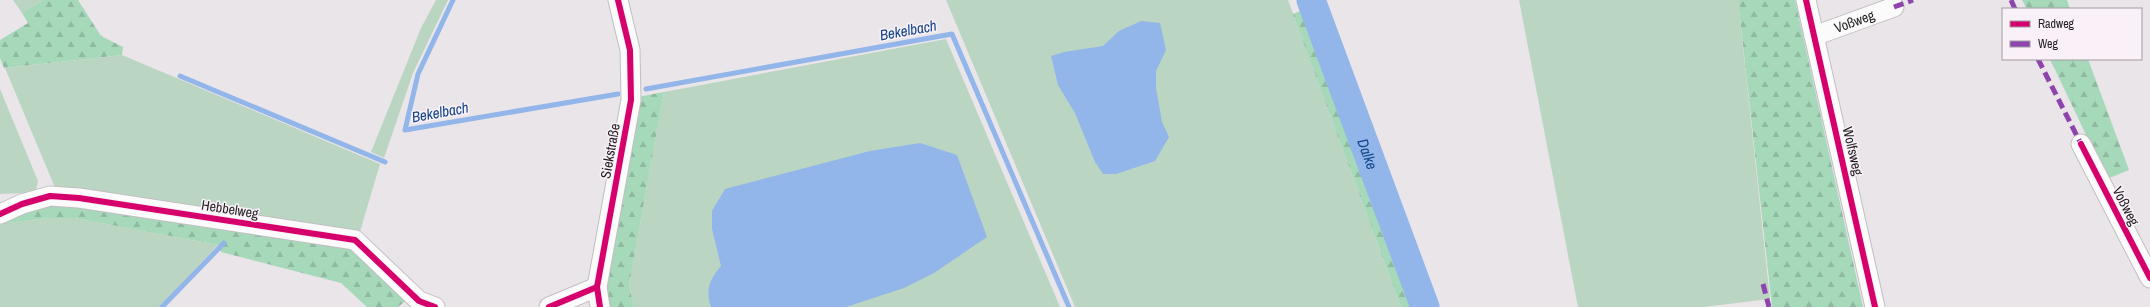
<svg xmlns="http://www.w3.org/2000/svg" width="2150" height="307" font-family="'Archivo Narrow',sans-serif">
<defs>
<pattern id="forest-firs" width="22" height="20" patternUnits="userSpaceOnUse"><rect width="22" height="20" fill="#a6d8ba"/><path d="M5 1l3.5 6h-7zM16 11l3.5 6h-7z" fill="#8fb9a0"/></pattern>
</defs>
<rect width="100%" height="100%" fill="#eae5e9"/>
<!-- green -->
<g fill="#bad6c3">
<polygon points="13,0 43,0 22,13"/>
<polygon points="436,0 448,0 413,73 384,158 371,152 421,28"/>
<polygon points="946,0 1288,0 1401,307 1075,307"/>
<polygon points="1519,0 1738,0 1770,299 1703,307 1578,307"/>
<polygon points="946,39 1060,307 634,307 629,285 664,92"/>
<polygon points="122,55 380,164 359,235 56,190 5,68"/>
<polygon points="0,89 38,181 36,191 28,193 0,194"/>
<polygon points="48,218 74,218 218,245 159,307 0,307 0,224"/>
</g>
<!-- forest -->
<g fill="url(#forest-firs)">
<polygon points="43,0 78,0 101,36 123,47 122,55 4,68 0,58 0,40 28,23 22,13"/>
<polygon points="1738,0 1795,0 1863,307 1772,307"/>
<polygon points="2022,0 2067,0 2070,9 2027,9"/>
<polygon points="1325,1 1437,307 1401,307 1293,14"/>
<polygon points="2050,59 2088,59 2129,170 2107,179"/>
<polygon points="664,92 629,285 634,307 606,307 606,276 638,97"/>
<polygon points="52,202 354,246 409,298 398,307 367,307 341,283 221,252 218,245 74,218 48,218 0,224 0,222"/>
</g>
<!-- water -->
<g fill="#92b5ea">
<polygon points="1141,21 1160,23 1166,50 1156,71 1156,88 1162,122 1169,137 1155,161 1116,174 1103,174 1095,162 1075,113 1058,85 1051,56 1064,52 1103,46 1119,31"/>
<path d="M920 143 957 155 987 237 934 273 904 288 846 307H711C705 289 710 279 721 266L712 229V211L725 189 870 151Z"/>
</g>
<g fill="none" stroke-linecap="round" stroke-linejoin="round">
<!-- stream -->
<g stroke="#92b5ea" stroke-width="5">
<polyline points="453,0 418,74 405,130 618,94"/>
<polyline points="180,76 385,162"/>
<polyline points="646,89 952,34 1069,307"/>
<polyline points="162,307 224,243"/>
</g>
<!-- river -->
<path stroke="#92b5ea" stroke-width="29" id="s1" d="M1311 0 1425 307"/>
<defs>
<g id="street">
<polyline points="1806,0 1875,307"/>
<path id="s2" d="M1814 36 1894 7"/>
<polyline points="2081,144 2150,278"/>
<polyline points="0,214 22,204 50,196 79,198 355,240 419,301 435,307"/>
<polyline points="549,307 597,287"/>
<polyline points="600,307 597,287 631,100 630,50 618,0"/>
</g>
</defs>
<!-- street casing -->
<use href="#street" stroke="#c2bec1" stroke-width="21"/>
<!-- street -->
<use href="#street" stroke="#fcfbfc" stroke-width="19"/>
<!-- quiet -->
<g stroke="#8e44ad" stroke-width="5" stroke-dasharray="10 5" stroke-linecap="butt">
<polyline points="2011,0 2015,9"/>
<polyline points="1894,7 1913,0"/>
<polyline points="2038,59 2081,144"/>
<polyline points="1763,284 1769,307"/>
</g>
<defs>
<g id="cycleway">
<polyline points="1806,0 1875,307"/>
<polyline points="2081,144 2150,278"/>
<polyline points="0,214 22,204 50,196 79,198 355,240 419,301 435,307"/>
<polyline points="549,307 597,287"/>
<polyline points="600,307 597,287 631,100 630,50 618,0"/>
</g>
</defs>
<!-- cycleway casing -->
<use href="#cycleway" stroke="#f9f0f8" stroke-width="8"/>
<!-- cycleway -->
<use href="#cycleway" stroke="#d6006c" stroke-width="6"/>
</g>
<g text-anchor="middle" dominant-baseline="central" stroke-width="3" stroke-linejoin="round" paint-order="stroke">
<!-- street labels -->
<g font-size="14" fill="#221f22" stroke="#f9f0f8">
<text stroke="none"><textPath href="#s2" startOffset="43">Voßweg</textPath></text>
<text transform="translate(610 151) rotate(-80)">Siekstraße</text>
<text transform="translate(1853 151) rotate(77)">Wolfsweg</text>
<text transform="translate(2126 206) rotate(63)">Voßweg</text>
<text transform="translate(230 209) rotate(9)">Hebbelweg</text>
</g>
<!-- water labels -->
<g font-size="15" font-style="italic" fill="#134688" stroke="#f9f0f8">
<text transform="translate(908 30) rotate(-10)">Bekelbach</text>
<text transform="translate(440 112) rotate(-10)">Bekelbach</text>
<text stroke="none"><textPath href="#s1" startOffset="164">Dalke</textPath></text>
</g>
</g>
<!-- legend -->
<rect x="2002" y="8" width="140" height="52" fill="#f9f0f8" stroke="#a39ca2"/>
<rect x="2010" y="21" width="20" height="6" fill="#d6006c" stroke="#a39ca2"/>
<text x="2038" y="28" font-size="12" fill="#221f22">Radweg</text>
<rect x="2010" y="41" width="20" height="6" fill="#8e44ad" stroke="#a39ca2"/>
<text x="2038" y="48" font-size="12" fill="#221f22">Weg</text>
</svg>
